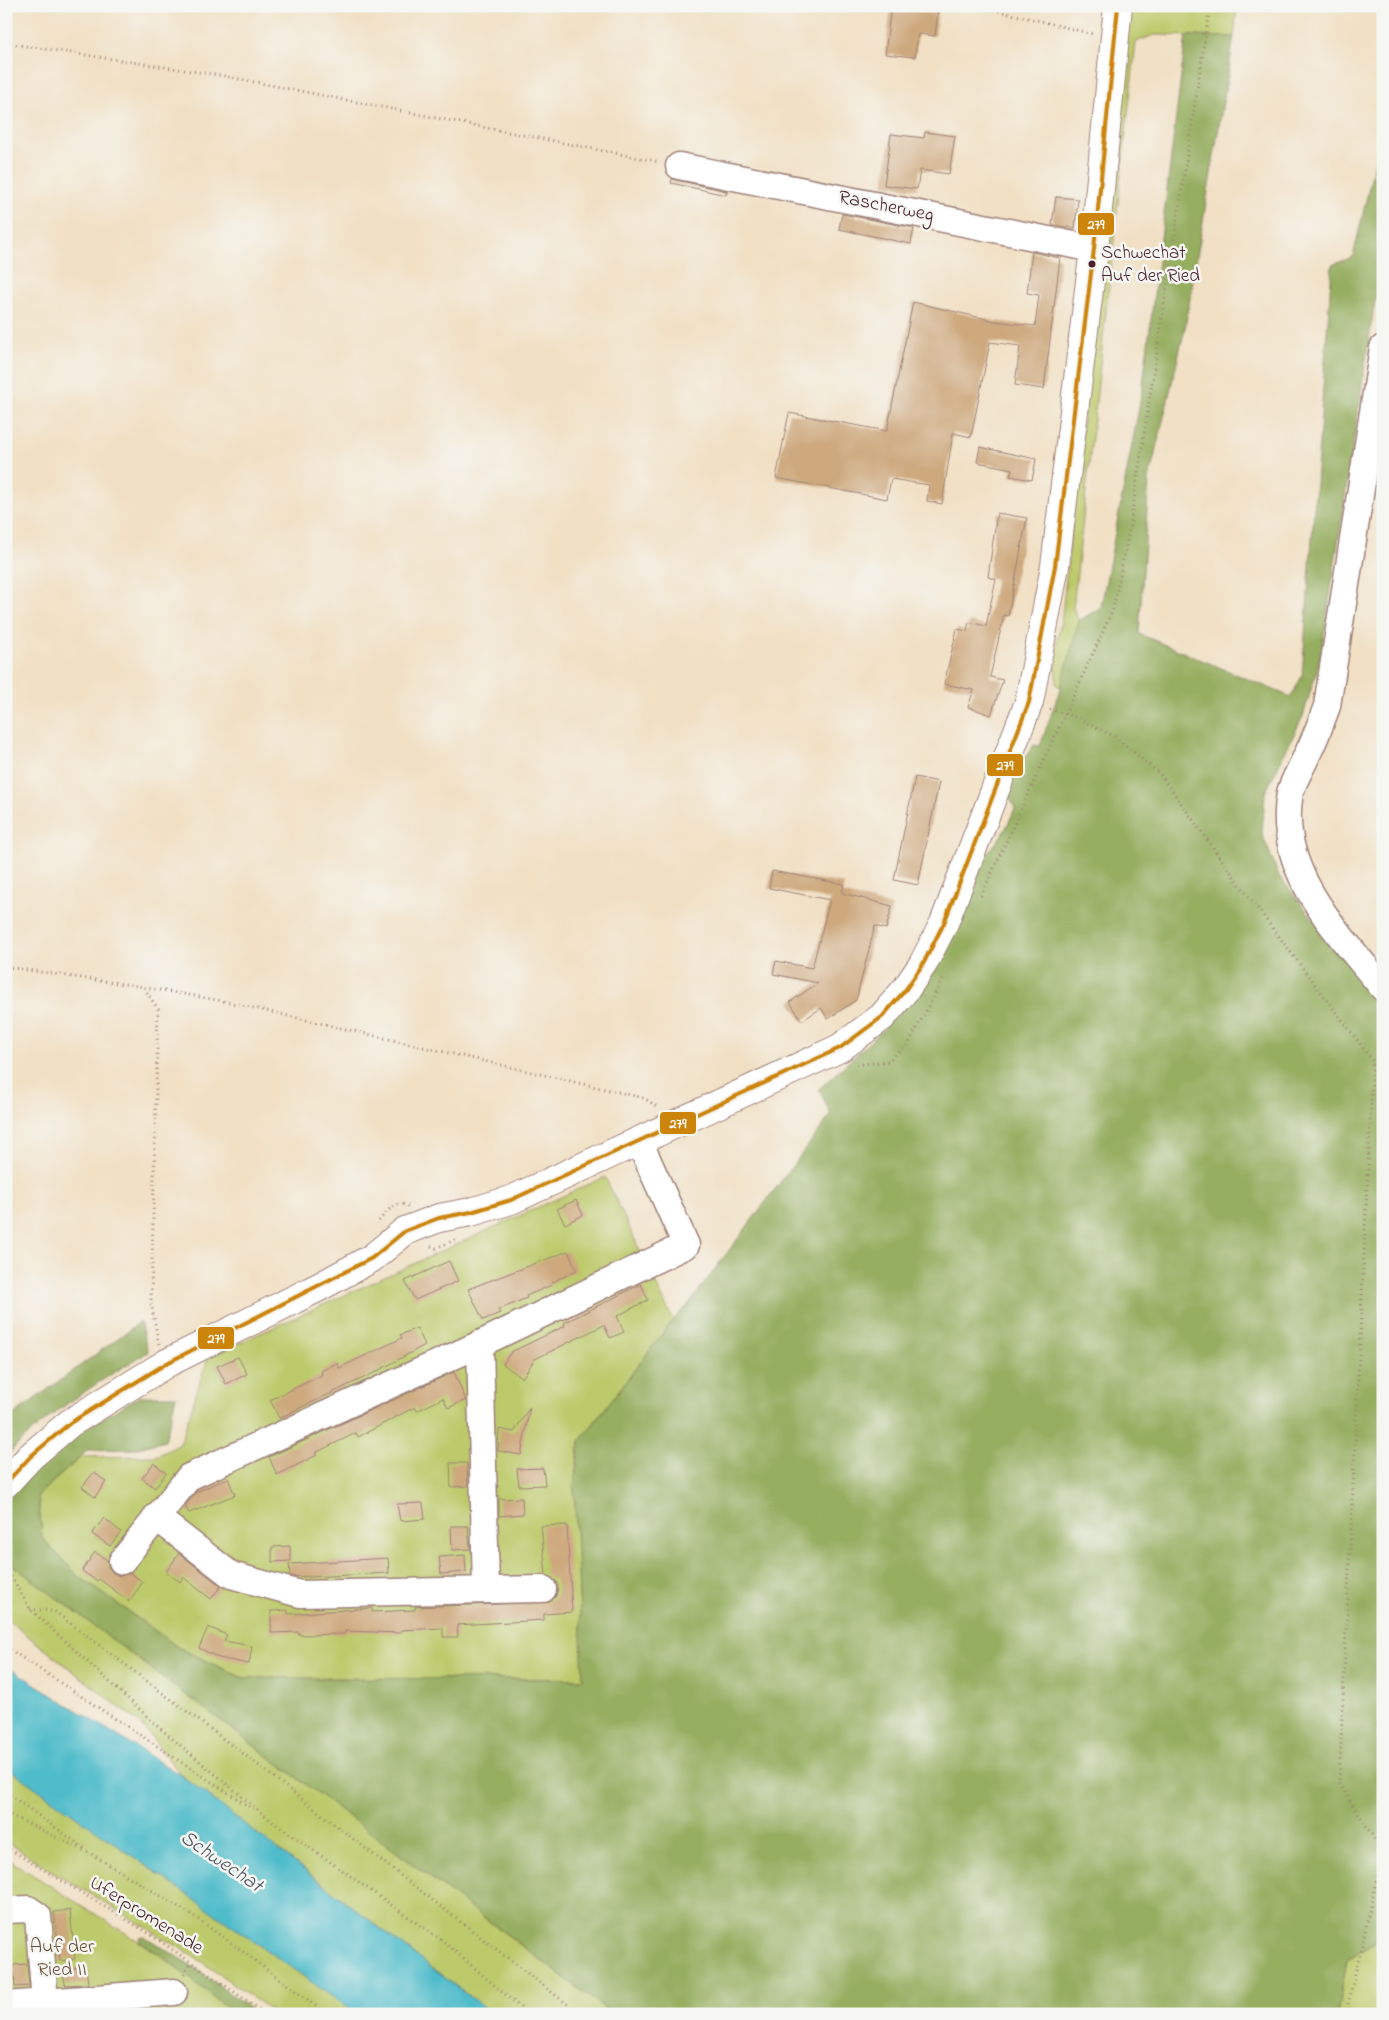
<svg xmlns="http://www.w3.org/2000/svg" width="1389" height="2020" font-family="'Indie Flower',sans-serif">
<rect width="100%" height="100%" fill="#f6f6f2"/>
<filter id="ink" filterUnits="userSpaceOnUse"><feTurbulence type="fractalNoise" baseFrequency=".02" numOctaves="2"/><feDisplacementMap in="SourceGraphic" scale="10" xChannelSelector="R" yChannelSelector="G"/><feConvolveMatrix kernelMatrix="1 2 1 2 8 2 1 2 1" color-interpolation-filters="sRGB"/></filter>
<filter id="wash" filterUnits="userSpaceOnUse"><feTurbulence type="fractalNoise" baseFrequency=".0096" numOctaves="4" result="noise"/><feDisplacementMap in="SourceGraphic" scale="20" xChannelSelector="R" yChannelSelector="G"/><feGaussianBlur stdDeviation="1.12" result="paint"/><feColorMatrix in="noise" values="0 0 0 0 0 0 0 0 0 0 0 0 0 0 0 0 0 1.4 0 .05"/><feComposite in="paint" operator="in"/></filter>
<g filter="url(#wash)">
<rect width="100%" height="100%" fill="#f1e0c4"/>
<!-- green -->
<g fill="#bdca6c" stroke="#84744c">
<polygon points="1128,6 1237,6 1234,37 1154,35 1136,42 1073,608 1079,621 1061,687 1057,685 1054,658 1062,615"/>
<polygon points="605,1177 673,1320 580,1441 574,1486 584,1679 243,1678 179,1648 77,1575 42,1538 38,1495 81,1457 157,1456 180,1444 208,1357"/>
<polygon points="14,1566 613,2014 492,2014 182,1776 141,1724 6,1619 6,1579"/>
<polygon points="6,1767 26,1780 357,2014 276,2014 192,1955 47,1868 6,1841"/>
<polygon points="6,1858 162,1956 235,2014 6,2014"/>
<polygon points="1383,1938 1383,2014 1337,2014 1347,1959"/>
</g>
<!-- forest -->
<g fill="#96ae60" stroke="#706646">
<path d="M1186 36 1234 37 1185 328 1149 479 1139 634 1291 697 1302 676 1332 265 1353 257 1383 127V248L1320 660 1303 716 1265 793 1262 834 1279 876 1383 1006V1938L1347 1959 1337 2014H613L14 1566 6 1553V1501L24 1478 76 1434 140 1396H176L165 1441 133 1449 88 1450 38 1495 42 1538 77 1575 179 1648 243 1678 583 1679 574 1486 580 1441 673 1320 688 1305 831 1115 819 1089 885 1028 983 857C999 842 1007 828 1015 808L1007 793 1018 767 1034 745 1040 746 1061 687 1079 621 1101 607 1142 392Z"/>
<path d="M140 1322 148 1352C97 1382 47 1414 6 1456V1420Z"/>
<polygon points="144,1936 195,1968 257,2014 235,2014 162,1956 139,1941 140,1937"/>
</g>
<!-- water -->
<polygon fill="#4fbcca" stroke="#4c6e7a" points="6,1666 182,1776 492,2014 357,2014 6,1767"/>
<g id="blocks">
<!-- building -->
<g fill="#cea97e">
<polygon points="891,6 938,11 935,36 918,34 915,57 885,54"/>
<polygon points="925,132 955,136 949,174 920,170 917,189 884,185 891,134 924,138"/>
<polygon points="672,179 727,191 726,195 671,183"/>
<polygon points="1056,197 1078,199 1075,228 1052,225"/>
<polygon points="842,214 914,228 911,244 839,229"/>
<polygon points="1032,252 1060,258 1044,389 1015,385 1020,346 990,342 971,437 953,433 942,504 927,501 929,485 891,479 887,499 776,478 789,413 887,431 913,302 995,321 1035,326 1039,295 1027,293"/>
<polygon points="980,447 1036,459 1032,480 1010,476 1012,469 977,462"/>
<polygon points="997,513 1027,518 1008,616 1004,615 990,677 1003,680 991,715 968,707 974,690 944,684 957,629 967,631 969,622 986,626 996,579 988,577"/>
<polygon points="915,777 939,782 918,885 894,880"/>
<polygon points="772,871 844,884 842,893 892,906 886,929 875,926 856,1000 828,1019 821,1008 802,1021 790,1002 818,983 773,974 776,961 812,968 830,900 769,888"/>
<polygon points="576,1200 583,1215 565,1224 557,1209"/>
<polygon points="568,1251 577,1270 551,1283 552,1285 526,1296 527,1298 498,1310 500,1313 483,1320 468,1289"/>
<polygon points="449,1261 458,1281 415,1300 405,1281"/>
<polygon points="641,1284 648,1300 617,1316 624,1332 610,1338 604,1325 535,1359 522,1378 503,1364 511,1352 565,1326 564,1323"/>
<polygon points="417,1328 425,1345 374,1373 279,1418 270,1400 322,1375 321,1371 337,1363 339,1368 402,1338 400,1335"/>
<polygon points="238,1357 247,1374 226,1384 217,1366"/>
<polygon points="454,1372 466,1400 448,1408 443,1398 417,1411 415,1407 358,1437 356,1433 315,1453 317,1455 277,1475 269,1457"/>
<polygon points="530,1407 521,1455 498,1451 499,1429 514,1432"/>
<polygon points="154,1463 166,1473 155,1488 142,1478"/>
<polygon points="450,1463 467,1463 468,1486 451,1487"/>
<polygon points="543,1468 545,1485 519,1486 517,1469"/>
<polygon points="94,1472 106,1482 95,1497 82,1487"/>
<polygon points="228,1478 235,1495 189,1513 185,1506 196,1492"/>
<polygon points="522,1498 523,1514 499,1516 499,1499"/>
<polygon points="423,1503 425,1519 400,1521 397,1504"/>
<polygon points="104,1518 121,1532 110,1546 92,1534"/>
<polygon points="567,1525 572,1612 544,1614 544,1620 457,1625 458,1637 443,1637 443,1628 401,1630 401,1633 345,1631 345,1634 299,1635 299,1632 271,1633 271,1611 288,1610 288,1614 372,1608 372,1612 415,1610 415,1607 550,1602 556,1596 558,1588 556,1581 546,1575 541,1526"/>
<polygon points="451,1526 468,1526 470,1549 452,1550"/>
<polygon points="290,1546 291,1561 272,1562 272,1547"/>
<polygon points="95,1552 107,1560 108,1567 113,1573 120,1576 130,1573 143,1582 129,1601 99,1579 97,1581 82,1571"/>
<polygon points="179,1553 221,1586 211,1599 183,1577 180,1582 166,1572"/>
<polygon points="465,1555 466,1572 441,1574 439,1557"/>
<polygon points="388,1558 389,1573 310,1577 290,1576 289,1564"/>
<polygon points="208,1627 227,1635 224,1641 252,1646 249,1664 219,1658 199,1648"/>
<polygon points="70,1910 75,1959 60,1961 54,1912"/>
<polygon points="27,1964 29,1986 15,1987 13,1965"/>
<polygon points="86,1967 88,1984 65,1985 63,1969"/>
</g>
</g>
</g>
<g filter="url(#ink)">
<use href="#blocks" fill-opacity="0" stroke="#9e8078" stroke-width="1"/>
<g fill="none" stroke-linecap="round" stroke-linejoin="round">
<defs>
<g id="minor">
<polyline points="679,166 1094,249"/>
<path d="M1383 348 1327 706C1321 723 1315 739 1307 755 1302 767 1293 781 1290 793 1275 871 1338 932 1383 988"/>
<polyline points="480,1344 486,1589"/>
<polyline points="156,1517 231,1575 300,1594 543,1589"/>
<polyline points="122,1561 189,1477 480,1344 686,1245 639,1141"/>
<polyline points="6,1910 28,1909 38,1916 45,2002"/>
<polyline points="6,2005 174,1992"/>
</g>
<polyline id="major" points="6,1483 31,1456 70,1423 167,1363 321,1286 372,1258 405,1231 439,1218 471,1212 511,1200 840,1048 882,1017 906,989 923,964 944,923 1029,702 1055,566 1094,249 1118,6"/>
</defs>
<!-- minor casing -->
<use href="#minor" stroke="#9e8078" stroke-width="29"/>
<!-- major casing -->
<use href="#major" stroke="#9e8078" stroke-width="30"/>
<!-- path -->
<g stroke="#9e8078" stroke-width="3" stroke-dasharray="1 4" stroke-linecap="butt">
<polyline points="979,6 1093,34"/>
<polyline points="6,43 224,76 660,162"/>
<polyline points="1050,709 1077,718 1114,736 1160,774 1240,885 1373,1061 1339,1783 1383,1852"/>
<polyline points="981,896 1113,610 1130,526 1210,6"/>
<polyline points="6,967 144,987 228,1002 644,1098 659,1108"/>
<polyline points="144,988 158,1009 151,1303 159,1344"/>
<polyline points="857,1065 888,1061 908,1045 944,977"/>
<path d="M379 1221C386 1212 396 1200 408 1206"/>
<polyline points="431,1246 436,1248 455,1240"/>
<polyline points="6,1568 30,1609 162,1730 269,1819 444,1942 528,2014"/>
<polyline points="30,1609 54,1611 250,1759 580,2014"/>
<polyline points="6,1647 256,1811"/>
<polyline points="6,1792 85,1849"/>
<polyline points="6,1813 93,1855 194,1916 327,2014"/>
<polyline points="6,1847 150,1934 266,2014"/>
<polyline points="184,1974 191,1961"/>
<polyline points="1348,2014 1348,2004 1383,1854"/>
</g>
<!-- minor -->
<use href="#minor" stroke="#fff" stroke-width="26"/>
<!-- major -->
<use href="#major" stroke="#fff" stroke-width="28"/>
<defs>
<polyline id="bus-1" points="6,1483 31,1456 70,1423 167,1363 372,1258 405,1231 439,1218 471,1212 511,1200 840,1048 882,1017 906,989 923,964 944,923 1029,702 1055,566 1094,249 1118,6"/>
</defs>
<!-- bus-1 casing -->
<use href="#bus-1" stroke="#f6f6f2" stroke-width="8"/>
<!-- bus-1 -->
<use href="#bus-1" stroke="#cc840b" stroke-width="4"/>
</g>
</g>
<!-- markers -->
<circle fill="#4a1f2b" stroke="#f6f6f2" stroke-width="2" cx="1092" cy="264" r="4.5"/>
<g text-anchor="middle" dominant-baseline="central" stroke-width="5" stroke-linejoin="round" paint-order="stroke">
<!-- bus labels -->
<g font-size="19" fill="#4a1f2b" stroke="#f6f6f2" text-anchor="start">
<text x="1101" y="253">Schwechat<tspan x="1101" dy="23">Auf der Ried</tspan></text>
</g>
<!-- street labels -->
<g font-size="20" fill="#4a1f2b" stroke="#f6f6f2">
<text transform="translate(886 207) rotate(11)">Rascherweg</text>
<text transform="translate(146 1916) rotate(32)">Uferpromenade</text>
</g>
<!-- park labels -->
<g font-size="20" fill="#6c523e" stroke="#f6f6f2">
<text x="62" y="1947">Auf der<tspan x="62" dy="23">Ried II</tspan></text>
</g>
<!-- water labels -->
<g font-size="21" font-style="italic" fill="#4c5663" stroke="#f6f6f2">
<text transform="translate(221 1862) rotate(34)">Schwechat</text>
</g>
</g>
<g stroke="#f6f6f2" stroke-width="2">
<rect x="1077" y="212" width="38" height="24" rx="5" fill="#cc840b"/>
<rect x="986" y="753" width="38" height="24" rx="5" fill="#cc840b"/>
<rect x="659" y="1111" width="38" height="24" rx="5" fill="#cc840b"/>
<rect x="197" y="1326" width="38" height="24" rx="5" fill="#cc840b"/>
</g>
<g font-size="14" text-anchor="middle" font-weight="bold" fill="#fff">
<text x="1096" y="229">279</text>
<text x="1005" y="770">279</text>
<text x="678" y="1128">279</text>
<text x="216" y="1343">279</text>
</g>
<!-- margin -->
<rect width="1389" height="2020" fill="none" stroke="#f6f6f2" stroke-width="25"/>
</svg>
